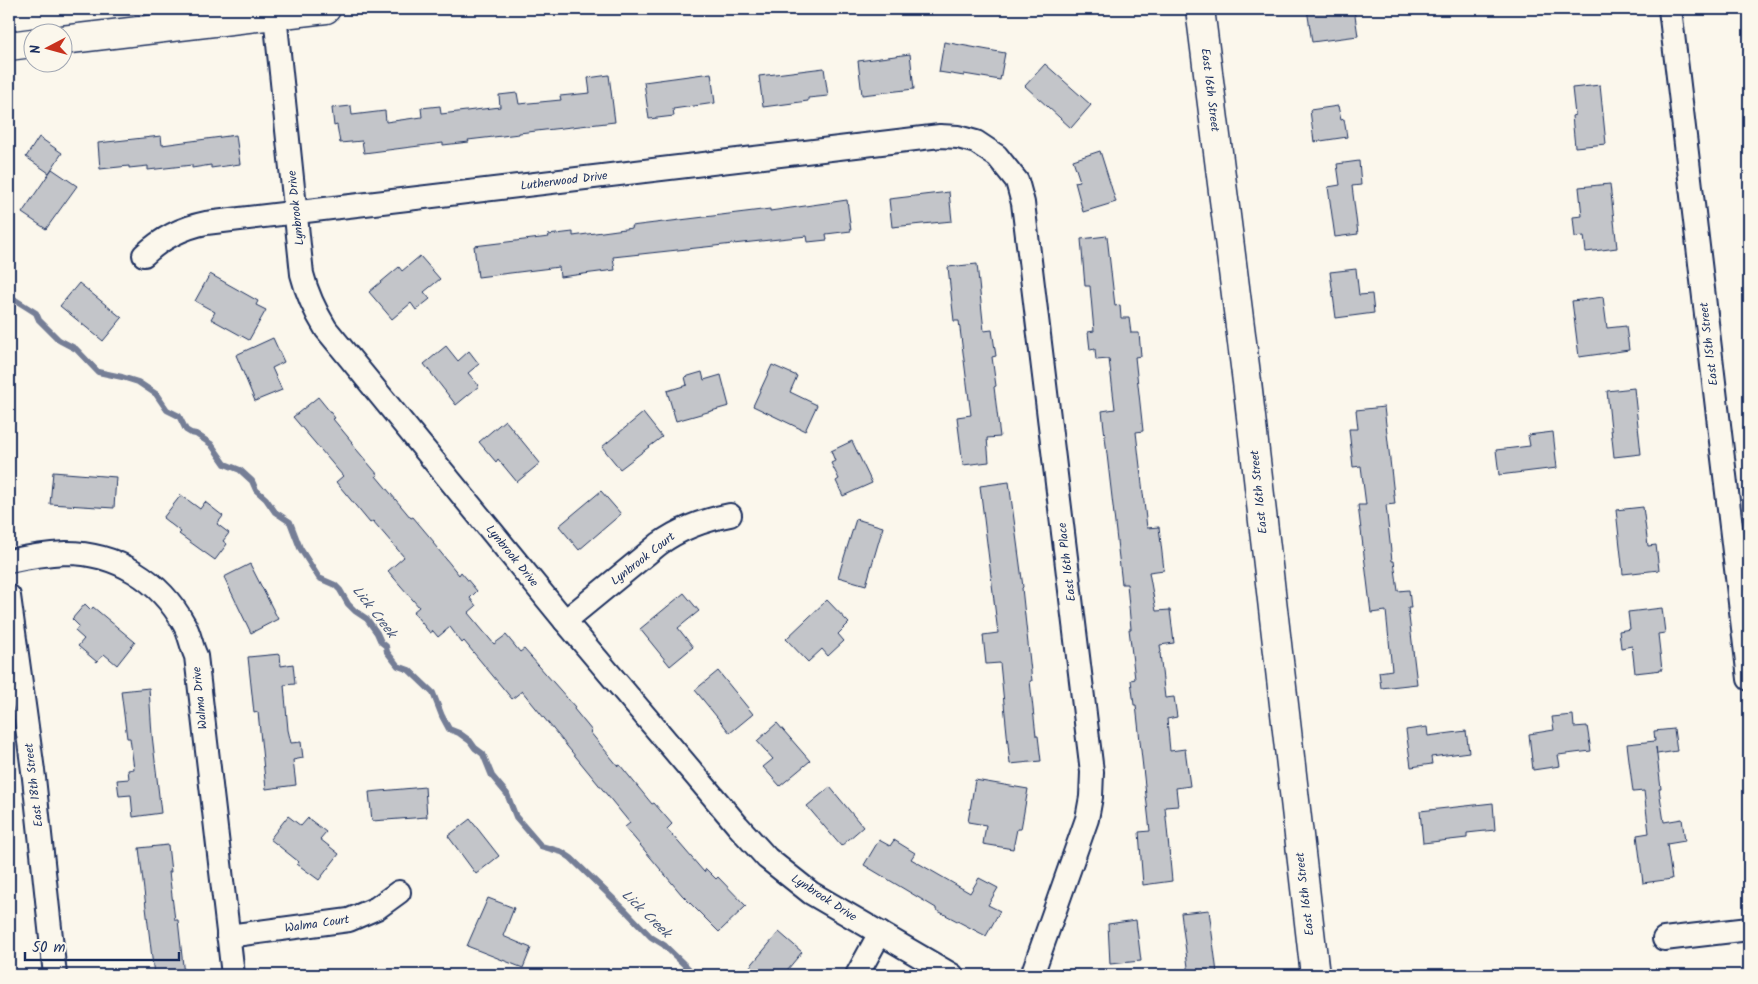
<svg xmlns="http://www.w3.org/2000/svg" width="1758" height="984" font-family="Kalam,sans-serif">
<rect width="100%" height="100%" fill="#fbf7ec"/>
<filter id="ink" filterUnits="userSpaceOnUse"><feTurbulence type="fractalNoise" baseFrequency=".02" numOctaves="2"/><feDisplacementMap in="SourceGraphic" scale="10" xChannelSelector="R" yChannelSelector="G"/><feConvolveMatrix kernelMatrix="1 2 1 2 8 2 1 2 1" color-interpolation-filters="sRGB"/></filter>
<g filter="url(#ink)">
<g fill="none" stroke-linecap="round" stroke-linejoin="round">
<!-- stream -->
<polyline stroke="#747e96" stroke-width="6" points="9,296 36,313 39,320 59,340 76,349 98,372 122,377 138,382 156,394 167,410 179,416 186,430 191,433 196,434 211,444 225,464 240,470 252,481 256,490 266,499 275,512 290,522 300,548 319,578 335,585 340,590 348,604 355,611 367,619 377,633 381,642 386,646 387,652 398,666 409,670 433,693 442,716 449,729 459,733 470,741 475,748 483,754 492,776 507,794 516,817 541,846 562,852 571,858 626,911 651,937 664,945 695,975"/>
</g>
<!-- building -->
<g fill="#c3c5c9" stroke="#1b2f5e">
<polygon points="1307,9 1354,9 1358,36 1312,42"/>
<polygon points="944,42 1005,53 1000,80 964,74 964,76 939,72"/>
<polygon points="910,54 914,89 862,95 858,61"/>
<polygon points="1045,64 1091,105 1071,128 1025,86"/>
<polygon points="824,68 828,96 808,98 808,101 763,107 759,76"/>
<polygon points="711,73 715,103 673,109 674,116 649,119 644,82"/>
<polygon points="609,75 615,122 519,133 519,134 468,140 469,142 443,145 443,143 364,153 362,141 340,143 337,125 334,126 332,108 351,106 352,115 385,111 386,122 422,117 421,108 440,106 441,114 500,107 499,95 517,93 519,104 561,100 560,96 590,93 588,78"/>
<polygon points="1600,85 1606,144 1575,147 1572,116 1575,115 1572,88"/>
<polygon points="1338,106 1341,120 1344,119 1347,137 1314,142 1310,110"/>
<polygon points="236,135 240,164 211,168 211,165 192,168 192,165 148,170 148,166 129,168 129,166 100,169 98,143 161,136 162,145"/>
<polygon points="39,137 62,153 49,173 26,157"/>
<polygon points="1100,151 1116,202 1083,212 1075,182 1080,181 1073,160"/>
<polygon points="1359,161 1361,185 1352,186 1358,234 1335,237 1328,187 1340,185 1337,164"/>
<polygon points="52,169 77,186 46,229 22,213"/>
<polygon points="1610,184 1617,248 1586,252 1584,236 1575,237 1573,217 1582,216 1579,187"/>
<polygon points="949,192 952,221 892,227 889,199"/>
<polygon points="847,200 851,231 826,234 827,240 808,242 807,236 613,257 615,270 560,277 559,267 478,277 474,246 549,237 548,235 573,232 573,236 632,228 631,226 770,209 770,211"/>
<polygon points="1107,236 1115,306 1120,305 1121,318 1129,318 1131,333 1139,333 1141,356 1135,357 1143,431 1136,432 1147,528 1159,527 1164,570 1149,572 1156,611 1170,610 1174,643 1160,645 1161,652 1160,653 1165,698 1174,697 1177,717 1167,719 1170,751 1185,749 1190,786 1176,788 1178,806 1165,807 1172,881 1143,885 1139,832 1150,831 1136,705 1134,705 1131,680 1135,679 1129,629 1131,629 1127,584 1122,584 1102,411 1115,409 1109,359 1096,360 1095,349 1090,350 1088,332 1094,331 1090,286 1085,286 1081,239"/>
<polygon points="420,256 440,279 424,292 430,299 416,310 411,303 392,319 369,292 399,267 402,271"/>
<polygon points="977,264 984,331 992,330 996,356 992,357 996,386 994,387 1000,437 987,438 989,462 963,465 957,417 971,415 959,321 954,321 948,267"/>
<polygon points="1356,269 1359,295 1372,294 1374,313 1336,318 1330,272"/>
<polygon points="210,274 258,301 256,305 266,310 249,340 211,319 215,312 195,301"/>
<polygon points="79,283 122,318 103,341 60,306"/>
<polygon points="1603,297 1607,328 1626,326 1629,350 1579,357 1572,301"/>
<polygon points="273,338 284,362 272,368 282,390 255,401 236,355"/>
<polygon points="446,346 458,361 469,351 479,364 468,373 479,386 456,405 424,364"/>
<polygon points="772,365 797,376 790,392 817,405 805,431 753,406"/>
<polygon points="702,372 704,380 721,375 729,406 676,421 667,391 687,385 685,377"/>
<polygon points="1634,388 1641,454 1614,457 1607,391"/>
<polygon points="318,397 335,418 333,419 352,442 351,443 378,475 376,476 411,518 413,517 434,542 433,543 459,575 461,572 477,591 470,598 476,606 468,613 494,644 506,635 520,652 524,649 575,707 574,709 592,731 590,732 618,766 620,765 652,804 654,803 672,824 667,829 704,872 706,869 716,879 718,877 746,906 719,932 682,895 625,827 630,823 522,691 512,699 464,641 462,643 450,627 438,637 433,631 430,633 413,612 419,607 388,571 404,557 373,521 370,523 336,482 343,476 293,417"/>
<polygon points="1384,407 1395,504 1386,505 1392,561 1394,561 1398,591 1409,590 1411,608 1408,608 1417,684 1381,688 1379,672 1392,670 1386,611 1371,613 1358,505 1366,505 1361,466 1353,467 1349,429 1358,429 1356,410"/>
<polygon points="643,413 662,437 620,469 602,447"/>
<polygon points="505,420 540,463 517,482 498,459 496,462 479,442"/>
<polygon points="1553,432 1557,468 1499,475 1496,450 1530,446 1528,435"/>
<polygon points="852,441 872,483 843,496 836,481 839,479 831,463 835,461 831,451"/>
<polygon points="53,472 116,477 114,508 50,504"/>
<polygon points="1009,482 1023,587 1022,588 1032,681 1030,681 1036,736 1038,736 1041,761 1010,764 1000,663 986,664 983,635 998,633 980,486"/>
<polygon points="601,491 621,514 579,550 559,526"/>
<polygon points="181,495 200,509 205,502 223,516 217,524 229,533 223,541 227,544 215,560 179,534 181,532 163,518"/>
<polygon points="1643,507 1648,546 1656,545 1659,570 1623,574 1616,510"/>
<polygon points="856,519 883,527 866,585 838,577"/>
<polygon points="250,564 278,619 251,633 224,577"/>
<polygon points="684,593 699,611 678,628 693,647 670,666 640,629"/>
<polygon points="827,600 849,623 838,634 844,641 828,656 822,649 808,662 786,639"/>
<polygon points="85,604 91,610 93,607 135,642 117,665 104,654 97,662 78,646 84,639 75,631 79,626 72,619"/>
<polygon points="1662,608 1665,633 1658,634 1662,670 1635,673 1632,646 1621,648 1619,631 1630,629 1628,612"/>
<polygon points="280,654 281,666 293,664 295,684 284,685 288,730 291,743 301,742 303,758 293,760 296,785 266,789 258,712 254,713 248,657"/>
<polygon points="718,671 753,714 730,733 695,690"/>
<polygon points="149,688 152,735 161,813 133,817 131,795 119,796 117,780 129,779 128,770 134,769 130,738 127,738 121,691"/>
<polygon points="1573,715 1574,727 1587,726 1591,751 1558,755 1560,766 1533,770 1529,734 1554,730 1552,717"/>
<polygon points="777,723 810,761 780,786 763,767 773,759 757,741"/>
<polygon points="1427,727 1428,736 1466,731 1469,752 1431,757 1432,764 1411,767 1406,730"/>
<polygon points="1674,729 1677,751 1657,754 1656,747 1661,789 1659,789 1664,822 1682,819 1685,841 1667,844 1672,879 1643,883 1637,835 1649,833 1644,791 1633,792 1627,744 1655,741 1654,731"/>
<polygon points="975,780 1028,789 1021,829 1017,829 1013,849 983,844 986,825 968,822"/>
<polygon points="425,787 427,817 372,821 369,792"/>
<polygon points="830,787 863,827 841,846 807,806"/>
<polygon points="1493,803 1495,830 1467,833 1467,838 1423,843 1420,811"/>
<polygon points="288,816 301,826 308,818 326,832 320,839 339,854 319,880 297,864 299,862 270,839"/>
<polygon points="470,819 499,856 476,874 448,836"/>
<polygon points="879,840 890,846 894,840 915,853 911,859 970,893 979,878 998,888 988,905 1000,911 986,936 936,910 936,908 864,865"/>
<polygon points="168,845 171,872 169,872 175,920 178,920 184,975 154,975 139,848"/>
<polygon points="488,898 514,908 503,936 531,948 523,968 467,946"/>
<polygon points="1209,910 1217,973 1189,975 1181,913"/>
<polygon points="1136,920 1141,961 1110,964 1108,924"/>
<polygon points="779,932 802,952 783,975 743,975"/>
</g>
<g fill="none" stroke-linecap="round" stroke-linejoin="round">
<defs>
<g id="minor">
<polyline points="163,9 165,28"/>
<polyline points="1670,9 1749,679"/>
<path d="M275 15 302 274C307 294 315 311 326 329L565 621 738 826 767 858 811 893 952 975"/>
<path d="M144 255C162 238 181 228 206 223L940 136 958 137 976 142 997 156 1017 181 1023 203 1092 772 1091 797 1087 819 1032 975"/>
<path d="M9 561C27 557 47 554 66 553 116 553 160 580 184 624 190 634 191 646 196 656L233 975"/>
<polyline points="9,596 34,778 55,975"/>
<path d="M565 621 659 544C681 528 704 520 730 515"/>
<polyline points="228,936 349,920 377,908 399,892"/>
<polyline points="1664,939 1749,929"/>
<polyline points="857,975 880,933"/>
</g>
<polyline id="tertiary" points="1200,9 1247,382 1315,975"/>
<g id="primary">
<polyline points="62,40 326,9"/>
<polyline points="9,46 32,43"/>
</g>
</defs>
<!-- minor casing -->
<use href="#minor" stroke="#1b2f5e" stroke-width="26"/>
<!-- tertiary casing -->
<use href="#tertiary" stroke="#1b2f5e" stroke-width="31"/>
<!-- primary casing -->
<use href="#primary" stroke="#1b2f5e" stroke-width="31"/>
<!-- minor -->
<use href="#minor" stroke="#fbf7ec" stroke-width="22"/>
<!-- tertiary -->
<use href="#tertiary" stroke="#fbf7ec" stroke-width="28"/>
<!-- primary -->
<use href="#primary" stroke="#fbf7ec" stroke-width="28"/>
</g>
</g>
<g text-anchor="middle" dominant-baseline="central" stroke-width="4" stroke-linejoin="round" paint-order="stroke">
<!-- street labels -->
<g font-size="12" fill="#1b2f5e" stroke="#fbf7ec">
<text transform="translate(1210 90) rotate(83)">East 16th Street</text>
<text transform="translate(564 181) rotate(-7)">Lutherwood Drive</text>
<text transform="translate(296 208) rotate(-96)">Lynbrook Drive</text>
<text transform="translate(1709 344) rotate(-97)">East 15th Street</text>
<text transform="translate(1259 492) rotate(-96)">East 16th Street</text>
<text transform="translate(512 556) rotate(51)">Lynbrook Drive</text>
<text transform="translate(643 559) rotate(-38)">Lynbrook Court</text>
<text transform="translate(1067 562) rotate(-97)">East 16th Place</text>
<text transform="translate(200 698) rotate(-96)">Walma Drive</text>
<text transform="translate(34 785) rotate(-97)">East 18th Street</text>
<text transform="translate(1305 894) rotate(-97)">East 16th Street</text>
<text transform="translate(824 898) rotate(33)">Lynbrook Drive</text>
<text transform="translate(317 924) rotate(-8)">Walma Court</text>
</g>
<!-- water labels -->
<g font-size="14" font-style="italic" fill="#47577a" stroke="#fbf7ec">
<text transform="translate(374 612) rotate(52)">Lick Creek</text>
<text transform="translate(646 914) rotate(44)">Lick Creek</text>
</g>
</g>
<!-- margin -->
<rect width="1758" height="984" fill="none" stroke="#fbf7ec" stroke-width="30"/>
<rect x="15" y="15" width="1728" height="954" fill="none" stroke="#1b2f5e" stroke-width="2" filter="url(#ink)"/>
<!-- north arrow -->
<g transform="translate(48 48) rotate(264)"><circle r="24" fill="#fbf7ec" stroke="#a1a7b3"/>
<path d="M0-4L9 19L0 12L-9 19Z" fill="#c8321e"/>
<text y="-8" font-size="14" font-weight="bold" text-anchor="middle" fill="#1b2f5e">N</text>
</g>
<!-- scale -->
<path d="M25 952v8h154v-8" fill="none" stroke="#1b2f5e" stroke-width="2.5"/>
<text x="32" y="952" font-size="15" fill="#1b2f5e" stroke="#fbf7ec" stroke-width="4" paint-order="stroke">50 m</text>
</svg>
